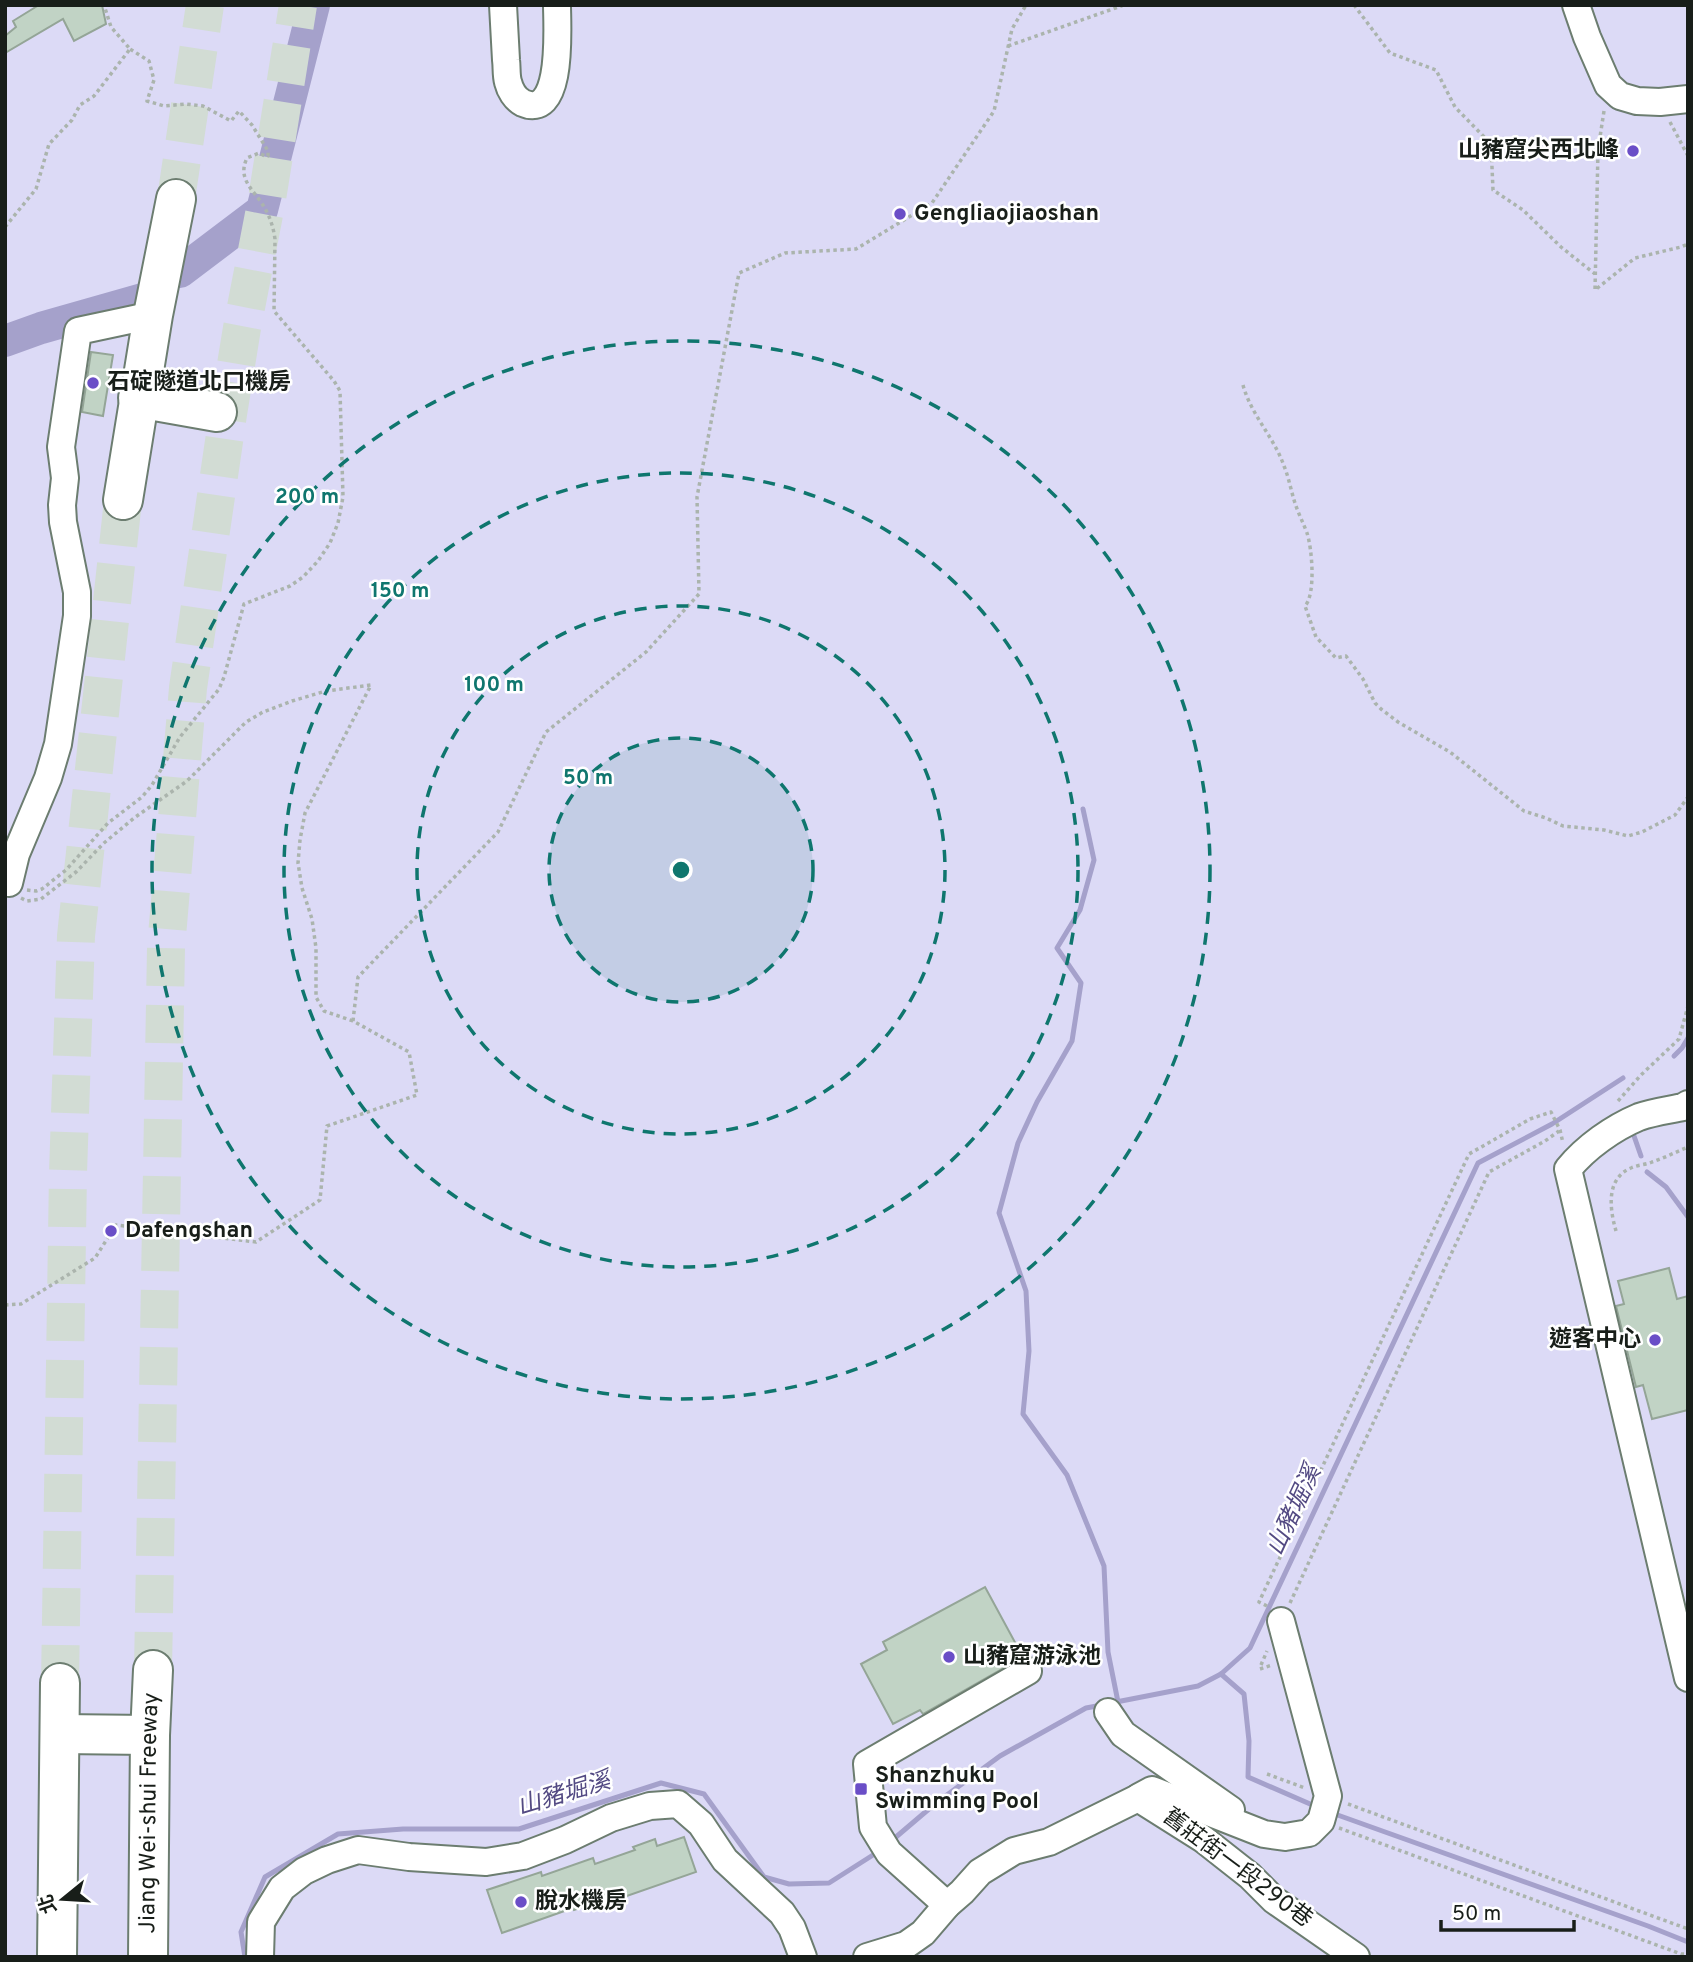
<svg xmlns="http://www.w3.org/2000/svg" width="1693" height="1962" font-family="Overpass,'Noto Sans TC',sans-serif">
<rect width="100%" height="100%" fill="#f3fef5"/>
<!-- green -->
<rect fill="#dcdaf6" x="5" y="5" width="1683" height="1952"/>
<g fill="none" stroke-linecap="round" stroke-linejoin="round">
<!-- stream -->
<g stroke="#a5a1cb" stroke-width="5">
<polyline points="1083,809 1094,860 1080,910 1057,948 1081,983 1072,1041 1037,1102 1018,1143 999,1213 1026,1291 1029,1351 1023,1414 1067,1475 1104,1566 1108,1652 1118,1702"/>
<polyline points="1674,1056 1682,1048 1688,1038"/>
<polyline points="1634,1136 1641,1156"/>
<polyline points="1647,1172 1666,1187 1688,1217"/>
<polyline points="1221,1674 1244,1694 1249,1741 1248,1777 1317,1807"/>
<polyline points="1111,1703 1198,1686 1221,1674 1250,1648 1478,1163 1552,1124 1623,1078"/>
<polyline points="1332,1813 1648,1926 1688,1942"/>
<polyline points="896,1837 936,1803 1000,1756 1086,1708 1102,1705"/>
<polyline points="245,1957 241,1932 265,1877 338,1834 403,1829 519,1829 661,1783 704,1794 764,1877 789,1884 829,1883 873,1855"/>
</g>
<!-- river -->
<g stroke="#a5a1cb" stroke-width="32">
<polyline points="180,272 262,210 314,5"/>
<polyline points="5,341 41,328 143,299"/>
</g>
</g>
<!-- building -->
<g fill="#c1d3c5" stroke="#94a597" stroke-width="2">
<polygon points="39,5 102,5 106,24 74,41 63,19 5,53 5,36 16,27 13,21"/>
<polygon points="91,352 113,355 103,416 82,412"/>
<polygon points="1669,1268 1677,1299 1688,1296 1688,1410 1652,1419 1643,1385 1636,1387 1616,1306 1624,1304 1618,1281"/>
<polygon points="985,1587 1023,1657 923,1714 920,1710 893,1724 861,1664 887,1650 883,1642"/>
<polygon points="684,1837 696,1872 621,1898 619,1894 574,1910 573,1908 502,1933 487,1890 541,1872 542,1876 593,1858 595,1864 635,1850 633,1847 655,1839 657,1846"/>
</g>
<g fill="none" stroke-linecap="round" stroke-linejoin="round">
<!-- highway-tunnel -->
<g stroke="#d2dcd4" stroke-width="38" stroke-dasharray="38 19" stroke-linecap="butt">
<polyline points="176,199 205,5"/>
<polyline points="153,1670 166,948 188,688 228,414 242,328 267,199 298,5"/>
<polyline points="60,1683 68,1173 76,936 123,500"/>
</g>
<defs>
<g id="minor">
<path d="M503 5C504 23 505 42 506 60 507 67 506 75 508 82 510 90 515 99 523 103 564 121 557 25 557 5"/>
<polyline points="1576,5 1587,37 1608,85 1620,96 1637,101 1660,102 1688,99"/>
<polyline points="9,883 16,854 48,778 58,744 77,616 77,592 63,522 62,505 65,478 61,447 78,331 153,315"/>
<path d="M1688 1104 1683 1107C1669 1110 1653 1112 1639 1117 1613 1128 1586 1147 1568 1169L1688 1678"/>
<polyline points="1108,1712 1123,1734 1231,1810"/>
<polyline points="1139,1797 1152,1790 1264,1834 1285,1837 1309,1833 1321,1821 1328,1796 1281,1621"/>
<polyline points="947,1905 889,1853 873,1827 867,1764 1028,1671"/>
<polyline points="260,1957 261,1922 282,1888 304,1871 327,1860 358,1850 409,1857 486,1862 523,1856 565,1840 611,1818 650,1806 678,1804 701,1824 725,1860 782,1913 792,1928 803,1957"/>
<polyline points="867,1957 906,1945 923,1933 947,1905 962,1892 980,1872 1014,1851 1049,1842 1138,1798 1203,1839 1250,1876 1274,1900 1356,1957"/>
</g>
<g id="highway">
<polyline points="138,398 217,412"/>
<polyline points="123,500 153,315 176,199"/>
<polyline points="60,1734 150,1735"/>
<polyline points="57,1957 60,1683"/>
<path id="s1" d="M148 1957 150 1735 153 1670"/>
</g>
</defs>
<!-- minor casing -->
<use href="#minor" stroke="#6c7d70" stroke-width="30"/>
<!-- highway casing -->
<use href="#highway" stroke="#6c7d70" stroke-width="42"/>
<!-- path -->
<g stroke="#abb4ad" stroke-width="3.5" stroke-dasharray="3.5 3.5" stroke-linecap="butt">
<polyline points="1354,5 1390,53 1436,70 1455,107 1491,144 1493,190 1523,210 1561,247 1595,274"/>
<polyline points="1008,46 1124,5"/>
<polyline points="1604,111 1598,150 1595,290 1635,258 1681,247 1688,244"/>
<polyline points="1670,122 1688,156"/>
<polyline points="5,227 36,189 49,144 72,120 80,105 94,96 130,49 111,27 104,5"/>
<path d="M1243 385C1251 415 1274 437 1284 466 1289 478 1291 491 1295 503 1298 513 1303 522 1307 533 1312 548 1316 594 1305 606L1316 637 1336 658 1346 656 1363 679 1375 703 1381 709 1398 722 1450 752 1524 811 1546 818 1563 826 1604 830 1628 836 1642 832 1675 815 1688 797"/>
<path d="M27 890 36 891 42 889 66 870 108 823 142 797 152 785 180 737 219 689 224 677 244 604 290 586 303 577 318 561 330 543 338 523 343 497 340 391 334 381 274 311 275 239C273 225 269 214 261 202 250 187 238 177 247 158L259 153 265 156H268V151L252 125 239 111 231 121 203 106 186 104 164 106 147 101 154 80 149 61 130 49"/>
<polyline points="21,898 27,901 41,899 76,872 104,843 134,818 187,781 246,722 263,712 292,701 326,691 371,685 305,813 300,840 298,863 302,888 312,919 316,948 316,997 324,1011 353,1021"/>
<polyline points="1618,1101 1641,1075 1679,1039 1688,1006"/>
<path d="M1616 1231C1610 1210 1605 1179 1631 1168 1637 1165 1645 1165 1652 1162 1664 1158 1676 1152 1688 1147"/>
<polyline points="5,1305 21,1304 95,1258 116,1225 256,1242 320,1200 327,1126 417,1095 409,1052 353,1021 358,977 498,832 546,732 646,652 699,594 697,497 739,273 785,253 856,249 932,203 994,111 1012,29 1026,5"/>
<polyline points="1290,1603 1489,1172 1545,1141 1559,1131"/>
<polyline points="1267,1606 1259,1602 1469,1154 1530,1119 1551,1112 1560,1130 1563,1143"/>
<polyline points="1261,1665 1267,1651"/>
<polyline points="1260,1669 1272,1665"/>
<polyline points="1267,1774 1305,1788"/>
<polyline points="1348,1804 1688,1929"/>
<polyline points="1339,1828 1681,1954 1688,1954"/>
</g>
<!-- minor -->
<use href="#minor" stroke="#fff" stroke-width="26"/>
<!-- highway -->
<use href="#highway" stroke="#fff" stroke-width="38"/>
</g>
<!-- distance rings -->
<circle cx="681" cy="870" r="132" fill="#0f766e" fill-opacity=".12"/>
<g fill="none" stroke="#0f766e" stroke-width="3.5" stroke-dasharray="12 9">
<circle cx="681" cy="870" r="132"/>
<circle cx="681" cy="870" r="264"/>
<circle cx="681" cy="870" r="397"/>
<circle cx="681" cy="870" r="529"/>
</g>
<!-- markers -->
<g fill="#6a4ec7" stroke="#fff" stroke-width="2.5">
<circle cx="1633" cy="151" r="7"/>
<circle cx="900" cy="214" r="7"/>
<circle cx="93" cy="383" r="7"/>
<circle cx="111" cy="1231" r="7"/>
<circle cx="1655" cy="1340" r="7"/>
<circle cx="949" cy="1657" r="7"/>
<rect x="854" y="1782" width="14" height="14" rx="3.5"/>
<circle cx="521" cy="1902" r="7"/>
</g>
<g text-anchor="middle" dominant-baseline="central" stroke-width="5" stroke-linejoin="round" paint-order="stroke">
<!-- poi labels -->
<g font-size="23" font-weight="bold" fill="#181e19" stroke="#fff" text-anchor="start">
<text x="1619" y="151" text-anchor="end">山豬窟尖西北峰</text>
<text x="914" y="214">Gengliaojiaoshan</text>
<text x="107" y="383">石碇隧道北口機房</text>
<text x="125" y="1231">Dafengshan</text>
<text x="1641" y="1340" text-anchor="end">遊客中心</text>
<text x="963" y="1657">山豬窟游泳池</text>
<text x="875" y="1776">Shanzhuku<tspan x="875" dy="26">Swimming Pool</tspan></text>
<text x="535" y="1902">脫水機房</text>
</g>
<!-- street labels -->
<g font-size="23" fill="#181e19" stroke="#fff">
<text stroke="none"><textPath href="#s1" startOffset="144">Jiang Wei-shui Freeway</textPath></text>
<text transform="translate(1237 1869) rotate(37)">舊莊街一段290巷</text>
</g>
<!-- water labels -->
<g font-size="24" font-style="italic" fill="#534a83" stroke="#fff">
<text transform="translate(1295 1511) rotate(-65)">山豬堀溪</text>
<text transform="translate(564 1795) rotate(-17)">山豬堀溪</text>
</g>
</g>
<circle cx="681" cy="870" r="10" fill="#0f766e" stroke="#fff" stroke-width="3.5"/>
<g font-size="21" text-anchor="middle" font-weight="bold" fill="#0f766e" stroke="#fff" stroke-width="5" stroke-linejoin="round" paint-order="stroke">
<text x="307" y="503">200 m</text>
<text x="400" y="597">150 m</text>
<text x="494" y="691">100 m</text>
<text x="588" y="784">50 m</text>
</g>
<!-- border -->
<rect width="1693" height="1962" fill="none" stroke="#181e19" stroke-width="14"/>
<!-- north arrow -->
<g transform="translate(63 1899) rotate(252)" stroke="#ffffff" stroke-width="5" paint-order="stroke">
<path d="M0-5L12 26L0 18L-12 26Z" fill="#181e19"/>
<text y="-10" font-size="19" font-weight="bold" text-anchor="middle" fill="#181e19">北</text>
</g>
<!-- scale -->
<path d="M1441 1920v10h133v-10" fill="none" stroke="#181e19" stroke-width="3.5"/>
<text x="1452" y="1920" font-size="21" fill="#181e19" stroke="#ffffff" stroke-width="5" paint-order="stroke">50 m</text>
</svg>
